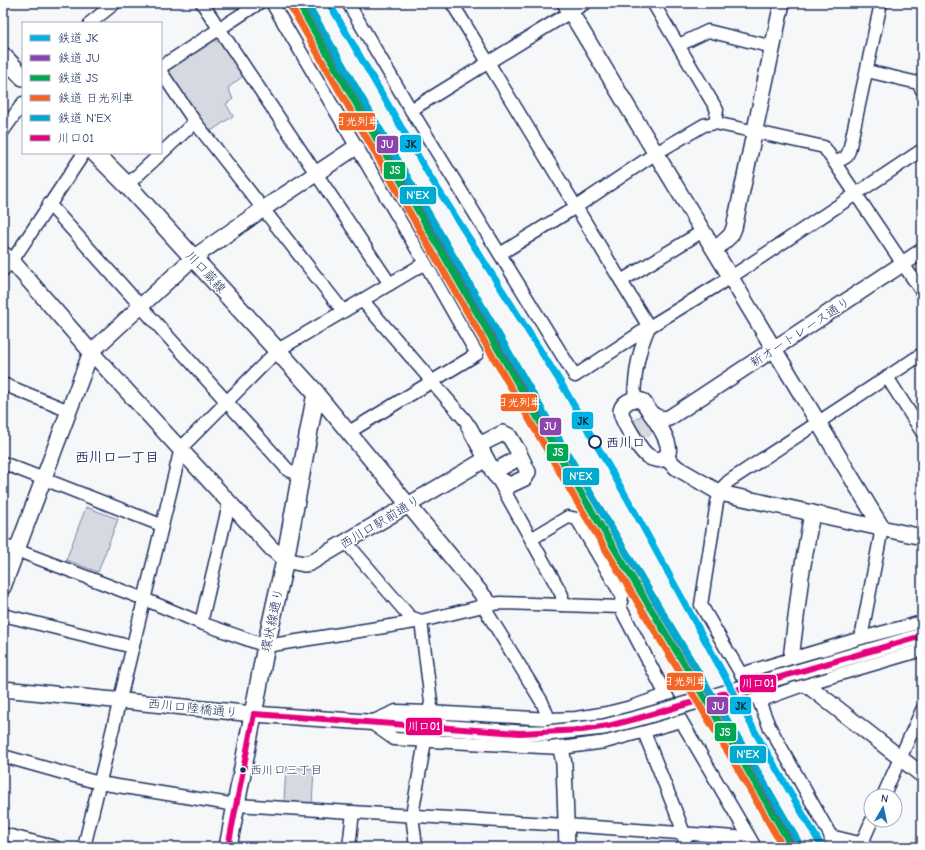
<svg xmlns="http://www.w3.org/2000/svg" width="925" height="850" font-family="'Comic Neue','Klee One',sans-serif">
<rect width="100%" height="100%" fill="#f6f7f9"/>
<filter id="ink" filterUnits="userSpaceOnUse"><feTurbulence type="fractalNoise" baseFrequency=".025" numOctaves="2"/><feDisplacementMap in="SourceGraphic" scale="8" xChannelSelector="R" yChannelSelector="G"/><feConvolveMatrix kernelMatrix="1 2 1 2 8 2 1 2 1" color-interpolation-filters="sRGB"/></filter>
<g filter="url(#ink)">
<!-- green -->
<g fill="#d6d9e2" stroke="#7884a0">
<polygon points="212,40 220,42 243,76 228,88 233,99 226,104 233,116 211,131 167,77 168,69"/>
<path d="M642 415 644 416 653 430C652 434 645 438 641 438L632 422Z"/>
<polygon points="86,507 118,519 98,572 66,560"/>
<polygon points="286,767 314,769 312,804 284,802"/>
</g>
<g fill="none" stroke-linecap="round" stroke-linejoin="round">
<defs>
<g id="minor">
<polyline points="202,3 390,284"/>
<polyline points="272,3 425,263 477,354 349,432"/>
<polyline points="348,3 411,110 575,376 649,327 731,277 922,150"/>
<polyline points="452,3 649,327"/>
<polyline points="653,3 717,110 715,123"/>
<polyline points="90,23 115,3"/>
<polyline points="679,45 708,31 773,47"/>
<polyline points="161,67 259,3"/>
<polyline points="867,71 918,83 922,90"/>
<polyline points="161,72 195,122 343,311"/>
<polyline points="411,110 585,3"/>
<polyline points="3,131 23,103"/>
<polyline points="835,163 846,157 849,151 881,3"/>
<polyline points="127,185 195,122"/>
<polyline points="49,204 288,470 301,475"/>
<polyline points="500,254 576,207 656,153 704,125 715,123 824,147 922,292"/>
<polyline points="3,270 12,261 84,153"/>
<polyline points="621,281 703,231"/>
<polyline points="363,301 466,421 469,427"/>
<polyline points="887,377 922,432"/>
<polyline points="3,384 69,411"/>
<path d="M634 399C635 372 638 352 649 327"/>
<polyline points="3,463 161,525"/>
<polyline points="496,476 562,595 562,605"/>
<polyline points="531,539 568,517 577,519 622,596 620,607"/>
<polyline points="346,542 410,617 421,621 431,702 429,712"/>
<polyline points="3,545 144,599 201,623 266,646 421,621 483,606 542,702 561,748"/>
<polyline points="490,604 501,603 620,607 666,695 755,847"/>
<polyline points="3,615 133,647"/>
<polyline points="201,623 229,504"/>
<polyline points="861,638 882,528"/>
<polyline points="741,674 861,638 922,622"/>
<polyline points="759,701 806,684 922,650"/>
<polyline points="370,722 394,739 561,748 605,742 681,721"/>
<polyline points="371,722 396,711 429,712 550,719 576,718 607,713 631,707 666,695"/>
<polyline points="644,732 679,820 684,834 685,847"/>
<polyline points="3,756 99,783 236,805 566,825 749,838"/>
<polyline points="883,796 922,710"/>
<polyline points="3,834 55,847"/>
<polyline points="861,845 872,820"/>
<polyline points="84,847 181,448 278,350 425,263"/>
<polyline points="349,847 353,812"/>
<polyline points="416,847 412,815 425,741"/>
<polyline points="837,847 769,726 759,701 741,674 701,605 717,502 724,486 729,481 922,354"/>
</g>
<g id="tertiary">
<polyline points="565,3 882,528"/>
<polyline points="715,250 731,235 734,228 782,3"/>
<polyline points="3,254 12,261 91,352 271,548 285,560 304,564 310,563 486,459"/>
<polyline points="316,393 490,604 483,606"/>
<path d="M634 399 642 401 644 403C650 413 682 452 662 459 658 460 652 459 648 456 641 452 621 419 621 411 622 405 628 401 634 399Z"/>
<polyline points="651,414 661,419 669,418 922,251"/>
<polyline points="469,427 495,475 499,479 510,485 525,478 528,472 518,451"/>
<polyline points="479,445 503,433 509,436 518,451 518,455 515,460 493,472"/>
<polyline points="665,457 677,468 720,493 922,537"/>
<polyline points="812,513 801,576 791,659 806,684 922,775"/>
<polyline points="3,587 91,352 193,258 263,209 356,147"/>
<polyline points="825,664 922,636"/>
<polyline points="3,689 254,714 520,733 547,733"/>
<polyline points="561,748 564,764 567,847"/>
<polyline points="832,838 861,845 864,847"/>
</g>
<g id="secondary">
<polyline points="3,56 23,77"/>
<polyline points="95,153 127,185 316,393 285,560 266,646 228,847"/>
</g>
</defs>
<!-- minor casing -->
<use href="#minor" stroke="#1b2f5e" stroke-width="15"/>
<!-- tertiary casing -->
<use href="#tertiary" stroke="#1b2f5e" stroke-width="18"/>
<!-- secondary casing -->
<use href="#secondary" stroke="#1b2f5e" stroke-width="20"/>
<!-- minor -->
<use href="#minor" stroke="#fff" stroke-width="12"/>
<!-- tertiary -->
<use href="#tertiary" stroke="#fff" stroke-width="15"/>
<!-- secondary -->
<use href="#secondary" stroke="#fff" stroke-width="17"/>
<defs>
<polyline id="tertiary-bridge" points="547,733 604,727 639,718 825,664"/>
</defs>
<!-- tertiary-bridge casing -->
<use href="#tertiary-bridge" stroke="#1b2f5e" stroke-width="18" stroke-linecap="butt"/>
<!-- tertiary-bridge -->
<use href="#tertiary-bridge" stroke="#fff" stroke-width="15"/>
<defs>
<g id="bus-1">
<polyline points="254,714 520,733 582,730 608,726 639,718 922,636"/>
<polyline points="228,847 254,714"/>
</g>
</defs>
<!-- bus-1 casing -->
<use href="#bus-1" stroke="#fff" stroke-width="9"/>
<!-- bus-1 -->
<use href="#bus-1" stroke="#e5007d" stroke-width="6"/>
<defs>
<polyline id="rail-1" points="329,3 429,175 561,383 631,505 758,737 822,847"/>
<polyline id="rail-2" points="306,3 534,399 742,746 799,847"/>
<polyline id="rail-3" points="298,3 581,493 736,750 792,847"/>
<polyline id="rail-4" points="291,7 574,497 729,754 783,847"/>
<polyline id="rail-5" points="307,3 588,489 743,746 799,843"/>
</defs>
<!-- rail-1 casing -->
<use href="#rail-1" stroke="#fff" stroke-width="10"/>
<!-- rail-2 casing -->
<use href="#rail-2" stroke="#fff" stroke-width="10"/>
<!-- rail-3 casing -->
<use href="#rail-3" stroke="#fff" stroke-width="10"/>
<!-- rail-4 casing -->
<use href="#rail-4" stroke="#fff" stroke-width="10"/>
<!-- rail-5 casing -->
<use href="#rail-5" stroke="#fff" stroke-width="10"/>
<!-- rail-1 -->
<use href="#rail-1" stroke="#00b2e5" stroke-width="7"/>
<!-- rail-2 -->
<use href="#rail-2" stroke="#8e44ad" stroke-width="7"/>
<!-- rail-3 -->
<use href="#rail-3" stroke="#00a651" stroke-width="7"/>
<!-- rail-4 -->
<use href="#rail-4" stroke="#f26522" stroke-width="7"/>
<!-- rail-5 -->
<use href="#rail-5" stroke="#00a9ce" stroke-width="7"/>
</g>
</g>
<!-- markers -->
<circle fill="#fff" stroke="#1b2f5e" stroke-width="2" cx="595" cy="442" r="6"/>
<circle fill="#1b2f5e" stroke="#fff" stroke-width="1.5" cx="243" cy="770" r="3.5"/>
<g text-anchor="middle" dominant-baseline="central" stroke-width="3" stroke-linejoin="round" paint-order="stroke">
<!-- bus labels -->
<g font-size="12" fill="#1b2f5e" stroke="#fff" text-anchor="start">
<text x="250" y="770">西川口三丁目</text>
</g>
<!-- street labels -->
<g font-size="13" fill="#1b2f5e" stroke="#fff">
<text transform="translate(206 272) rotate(47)">川口蕨線</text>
<text transform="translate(800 332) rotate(-33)">新オートレース通り</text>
<text transform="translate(380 522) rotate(-31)">西川口駅前通り</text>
<text transform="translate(272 620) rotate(-78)">環状線通り</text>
<text transform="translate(193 708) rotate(6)">西川口陸橋通り</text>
</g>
<!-- stop labels -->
<g font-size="13" font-weight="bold" fill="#1b2f5e" stroke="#fff" text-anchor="start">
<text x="606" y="442">西川口</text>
</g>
<!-- neighbourhood labels -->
<g font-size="14" font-weight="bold" fill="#1b2f5e" stroke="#fff">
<text x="117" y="457">西川口一丁目</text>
</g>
</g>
<g stroke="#fff" stroke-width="1.5">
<rect x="338" y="112" width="38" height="19" rx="4" fill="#f26522"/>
<rect x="399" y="134" width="23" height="19" rx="4" fill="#00b2e5"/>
<rect x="376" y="135" width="23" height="19" rx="4" fill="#8e44ad"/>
<rect x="383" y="161" width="23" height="19" rx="4" fill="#00a651"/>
<rect x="399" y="186" width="38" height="19" rx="4" fill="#00a9ce"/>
<rect x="500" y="393" width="38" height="19" rx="4" fill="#f26522"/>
<rect x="571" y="411" width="23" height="19" rx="4" fill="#00b2e5"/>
<rect x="539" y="417" width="23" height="19" rx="4" fill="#8e44ad"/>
<rect x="546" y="443" width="23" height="19" rx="4" fill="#00a651"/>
<rect x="562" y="467" width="38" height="19" rx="4" fill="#00a9ce"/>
<rect x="666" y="672" width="38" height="19" rx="4" fill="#f26522"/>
<rect x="739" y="674" width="38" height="19" rx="4" fill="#e5007d"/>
<rect x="729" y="696" width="23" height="19" rx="4" fill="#00b2e5"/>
<rect x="706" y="696" width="23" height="19" rx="4" fill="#8e44ad"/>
<rect x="405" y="717" width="38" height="19" rx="4" fill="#e5007d"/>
<rect x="714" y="722" width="23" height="20" rx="4" fill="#00a651"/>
<rect x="729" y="745" width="38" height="19" rx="4" fill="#00a9ce"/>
</g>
<g font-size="11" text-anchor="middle" font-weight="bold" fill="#fff">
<text x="357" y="125">日光列車</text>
<text x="387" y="148">JU</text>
<text x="395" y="174">JS</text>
<text x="418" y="199">N'EX</text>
<text x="519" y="406">日光列車</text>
<text x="550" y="430">JU</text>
<text x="558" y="456">JS</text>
<text x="581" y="480">N'EX</text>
<text x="685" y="685">日光列車</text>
<text x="758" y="687">川口01</text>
<text x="718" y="710">JU</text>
<text x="424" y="730">川口01</text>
<text x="725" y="736">JS</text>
<text x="748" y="758">N'EX</text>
</g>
<g font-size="11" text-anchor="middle" font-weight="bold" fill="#111">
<text x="411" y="148">JK</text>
<text x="583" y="425">JK</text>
<text x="741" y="710">JK</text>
</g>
<!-- margin -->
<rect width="925" height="850" fill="none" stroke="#fff" stroke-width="16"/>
<rect x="8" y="8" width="909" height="834" fill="none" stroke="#1b2f5e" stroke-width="1.5" filter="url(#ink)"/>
<!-- legend -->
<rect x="22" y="22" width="140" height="132" fill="#ffffff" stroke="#a4acbf"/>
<rect x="30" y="35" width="20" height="6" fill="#00b2e5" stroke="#a4acbf"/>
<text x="58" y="42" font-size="12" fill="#1b2f5e">鉄道 JK</text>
<rect x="30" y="55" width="20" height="6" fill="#8e44ad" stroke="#a4acbf"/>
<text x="58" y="62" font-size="12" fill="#1b2f5e">鉄道 JU</text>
<rect x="30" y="75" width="20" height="6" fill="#00a651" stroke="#a4acbf"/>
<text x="58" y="82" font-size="12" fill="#1b2f5e">鉄道 JS</text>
<rect x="30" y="95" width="20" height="6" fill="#f26522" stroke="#a4acbf"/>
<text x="58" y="102" font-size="12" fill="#1b2f5e">鉄道 日光列車</text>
<rect x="30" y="115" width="20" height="6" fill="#00a9ce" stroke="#a4acbf"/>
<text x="58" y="122" font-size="12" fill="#1b2f5e">鉄道 N'EX</text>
<rect x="30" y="135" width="20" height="6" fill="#e5007d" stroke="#a4acbf"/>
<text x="58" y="142" font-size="12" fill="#1b2f5e">川口01</text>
<!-- north arrow -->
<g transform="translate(883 808) rotate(9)"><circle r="19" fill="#ffffff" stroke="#a4acbf"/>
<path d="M0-3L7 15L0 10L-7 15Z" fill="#1f6fb2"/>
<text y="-6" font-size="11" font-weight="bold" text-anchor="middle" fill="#1b2f5e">N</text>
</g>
</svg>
